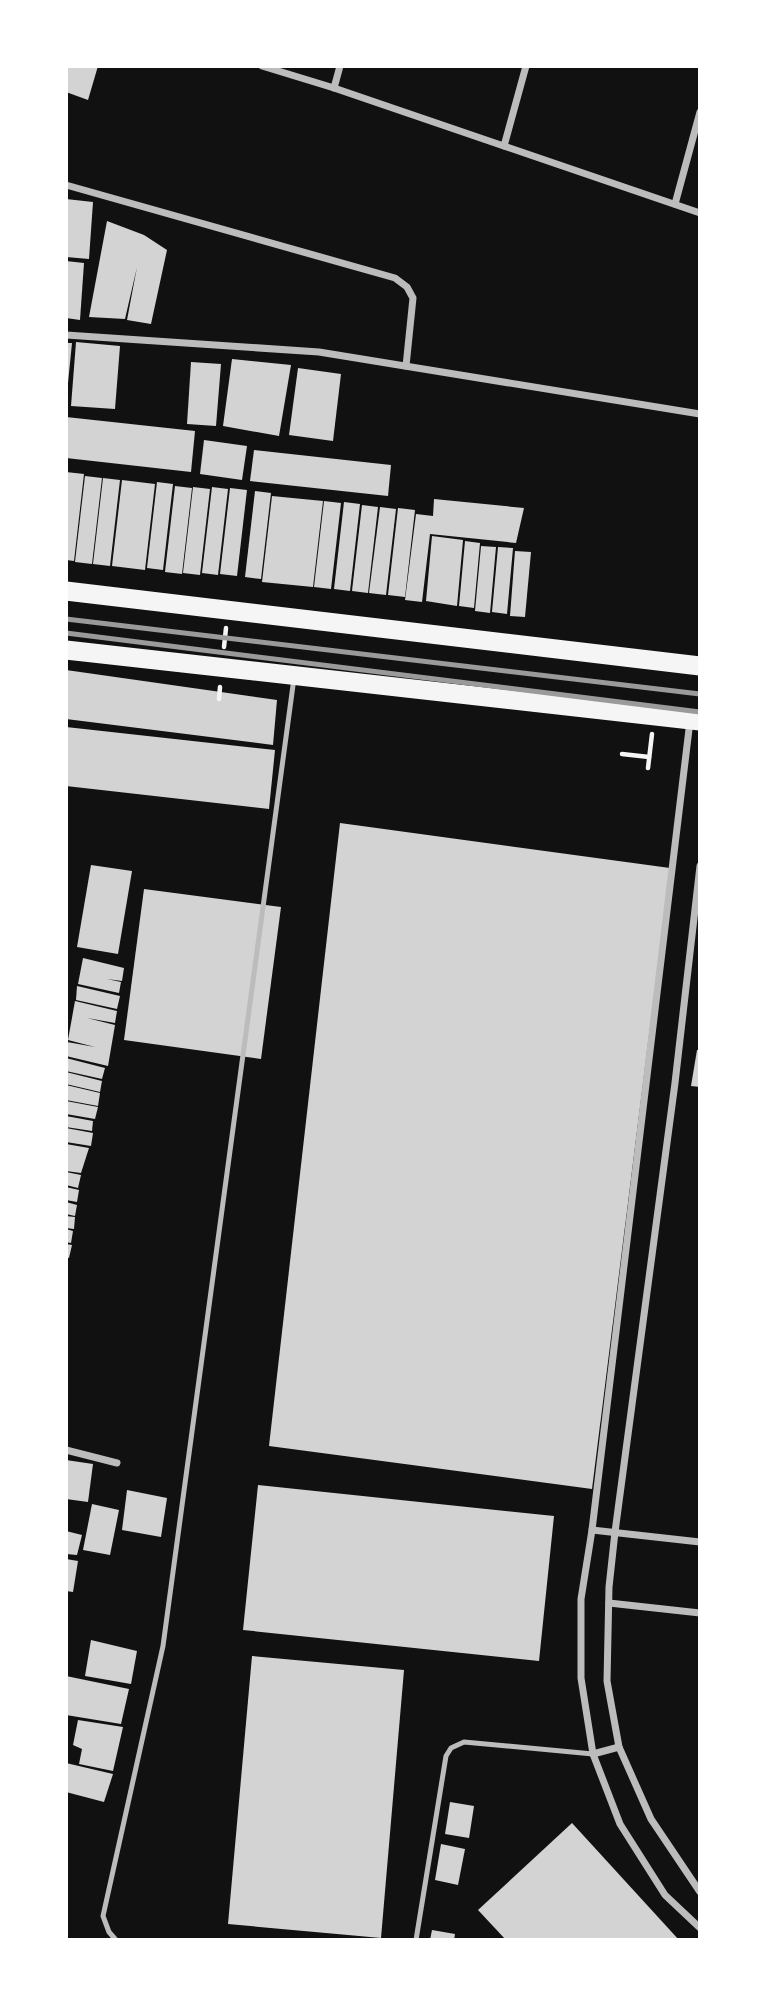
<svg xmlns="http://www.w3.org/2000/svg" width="766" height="2006" font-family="'Libre Baskerville',serif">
<rect width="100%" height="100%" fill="#111"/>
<!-- building -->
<g fill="#d3d3d3">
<polygon points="66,66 98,66 88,100 66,92"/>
<polygon points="66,199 93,202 89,259 66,257"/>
<polygon points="107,221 144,235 167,250 151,324 127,320 137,267 125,319 89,317"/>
<polygon points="66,261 84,263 80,320 66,318"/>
<polygon points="76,342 120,346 115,409 71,406"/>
<polygon points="66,343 72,343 68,383 66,383"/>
<polygon points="232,359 291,365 279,436 223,426"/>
<polygon points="191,362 221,364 216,426 187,424"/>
<polygon points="298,368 341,374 333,441 289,435"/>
<polygon points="66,417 195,431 191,472 66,458"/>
<polygon points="204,440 247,446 242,480 200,474"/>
<polygon points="254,450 391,465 388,496 250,481"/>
<polygon points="66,472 84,474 74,561 66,560"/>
<polygon points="85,476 102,478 92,564 75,562"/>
<polygon points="103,478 120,480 110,566 93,564"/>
<polygon points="122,480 155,484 145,570 112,566"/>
<polygon points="157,482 173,484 163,570 147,568"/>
<polygon points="175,486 192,488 182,574 165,572"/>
<polygon points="193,487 210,489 200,575 183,573"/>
<polygon points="212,487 228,489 218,575 202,573"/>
<polygon points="230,488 247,490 237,576 220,574"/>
<polygon points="255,491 271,493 261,579 245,577"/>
<polygon points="272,496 323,501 313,587 262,582"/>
<polygon points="434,499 524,508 516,543 430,534 422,602 405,600 416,514 433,516"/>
<polygon points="324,501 341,503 331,589 314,587"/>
<polygon points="344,502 360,504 350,591 334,589"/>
<polygon points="362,505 378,507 368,593 352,591"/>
<polygon points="380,507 396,509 386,595 369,593"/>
<polygon points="398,508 415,510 405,597 388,595"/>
<polygon points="432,536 463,540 457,606 426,601"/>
<polygon points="465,541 480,543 474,608 459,606"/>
<polygon points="481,546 496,547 490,613 475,611"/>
<polygon points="498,547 513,548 507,614 492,612"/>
<polygon points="515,551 531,552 525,617 510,616"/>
<polygon points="66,670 277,700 273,745 66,719"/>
<polygon points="66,727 275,750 269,809 66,786"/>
<polygon points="340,823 670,868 592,1489 269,1446"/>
<polygon points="91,865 132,871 118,954 77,947"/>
<polygon points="144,889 281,907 261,1059 124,1040"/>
<polygon points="83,958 124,968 122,981 107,979 121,982 119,993 78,984"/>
<polygon points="77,986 120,996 117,1009 76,1000"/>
<polygon points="75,1001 117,1011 115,1023 87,1018 115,1025 108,1066 66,1056 67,1042 95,1047 68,1040"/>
<polygon points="697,1050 700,1050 700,1087 691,1086"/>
<polygon points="66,1058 105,1068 102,1079 66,1071"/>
<polygon points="66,1072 102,1081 100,1092 66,1084"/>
<polygon points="66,1085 100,1093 98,1106 66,1100"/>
<polygon points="66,1101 98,1107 95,1119 66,1114"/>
<polygon points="66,1116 93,1121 92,1131 66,1127"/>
<polygon points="66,1128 93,1133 91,1146 66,1142"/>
<polygon points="66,1144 89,1148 81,1173 66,1171"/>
<polygon points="66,1172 81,1175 78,1188 66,1185"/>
<polygon points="66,1187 79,1190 77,1202 66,1200"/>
<polygon points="66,1202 77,1205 75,1216 66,1214"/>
<polygon points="66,1216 75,1217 74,1229 66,1228"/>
<polygon points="66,1229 73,1231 71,1243 66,1242"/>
<polygon points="66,1244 72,1245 69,1258 66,1257"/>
<polygon points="66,1460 93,1464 88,1502 66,1499"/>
<polygon points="258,1485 554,1516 539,1661 243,1630"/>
<polygon points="127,1490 167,1498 161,1537 122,1530"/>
<polygon points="92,1504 119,1510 110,1555 83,1550"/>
<polygon points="66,1531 82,1535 77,1555 66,1554"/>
<polygon points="66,1559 78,1561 73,1592 66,1591"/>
<polygon points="91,1640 137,1651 131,1684 85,1676"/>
<polygon points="252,1656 404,1670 381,1938 228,1924"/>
<polygon points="66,1676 129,1689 121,1724 66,1715"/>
<polygon points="78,1720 123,1727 113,1771 79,1764 82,1749 73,1745"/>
<polygon points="66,1763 113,1774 104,1802 66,1792"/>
<polygon points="450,1802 474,1806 469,1838 445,1834"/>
<polygon points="572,1823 679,1940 506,1940 478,1910"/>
<polygon points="441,1844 465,1849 458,1885 435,1880"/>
<polygon points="432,1930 455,1934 454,1940 430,1940"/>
</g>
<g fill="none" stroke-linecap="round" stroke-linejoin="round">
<!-- path -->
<g stroke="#f5f5f5" stroke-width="4.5">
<polyline points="224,647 226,628"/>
<polyline points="219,699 220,687"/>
<polyline points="622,754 649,757"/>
<polyline points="648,768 652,734"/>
</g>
<!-- service -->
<g stroke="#bcbcbc" stroke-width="5">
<polyline points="116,1940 109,1932 103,1916 163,1646 294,678"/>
<polyline points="416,1940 446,1756 451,1748 464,1742 593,1754"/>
</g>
<!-- minor -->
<g stroke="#bcbcbc" stroke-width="7">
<polyline points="262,66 334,88 700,213"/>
<polyline points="334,88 340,66"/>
<polyline points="504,146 526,66"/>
<polyline points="66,185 395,278 407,287 413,298 406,366"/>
<polyline points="675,204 700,112"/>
<polyline points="66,335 319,352 700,414"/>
<polyline points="690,721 592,1530 581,1599 581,1678 593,1754 620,1824 665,1895 700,1928"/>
<polyline points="700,866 675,1083 615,1532 609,1587 607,1681 619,1747 651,1819 700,1892"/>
<polyline points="66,1450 117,1463"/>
<polyline points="592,1530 700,1542"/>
<polyline points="609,1603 700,1613"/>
<polyline points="593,1754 619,1747"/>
</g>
<!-- trunk -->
<g stroke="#f5f5f5" stroke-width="19">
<polyline points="66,591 700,666"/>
<polyline points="66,650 700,721"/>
</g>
<!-- rail -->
<g stroke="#9a9a9a" stroke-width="5">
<polyline points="66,619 700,694"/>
<polyline points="66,633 700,712"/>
</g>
</g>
<!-- border -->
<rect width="766" height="2006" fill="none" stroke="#ffffff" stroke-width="136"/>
</svg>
